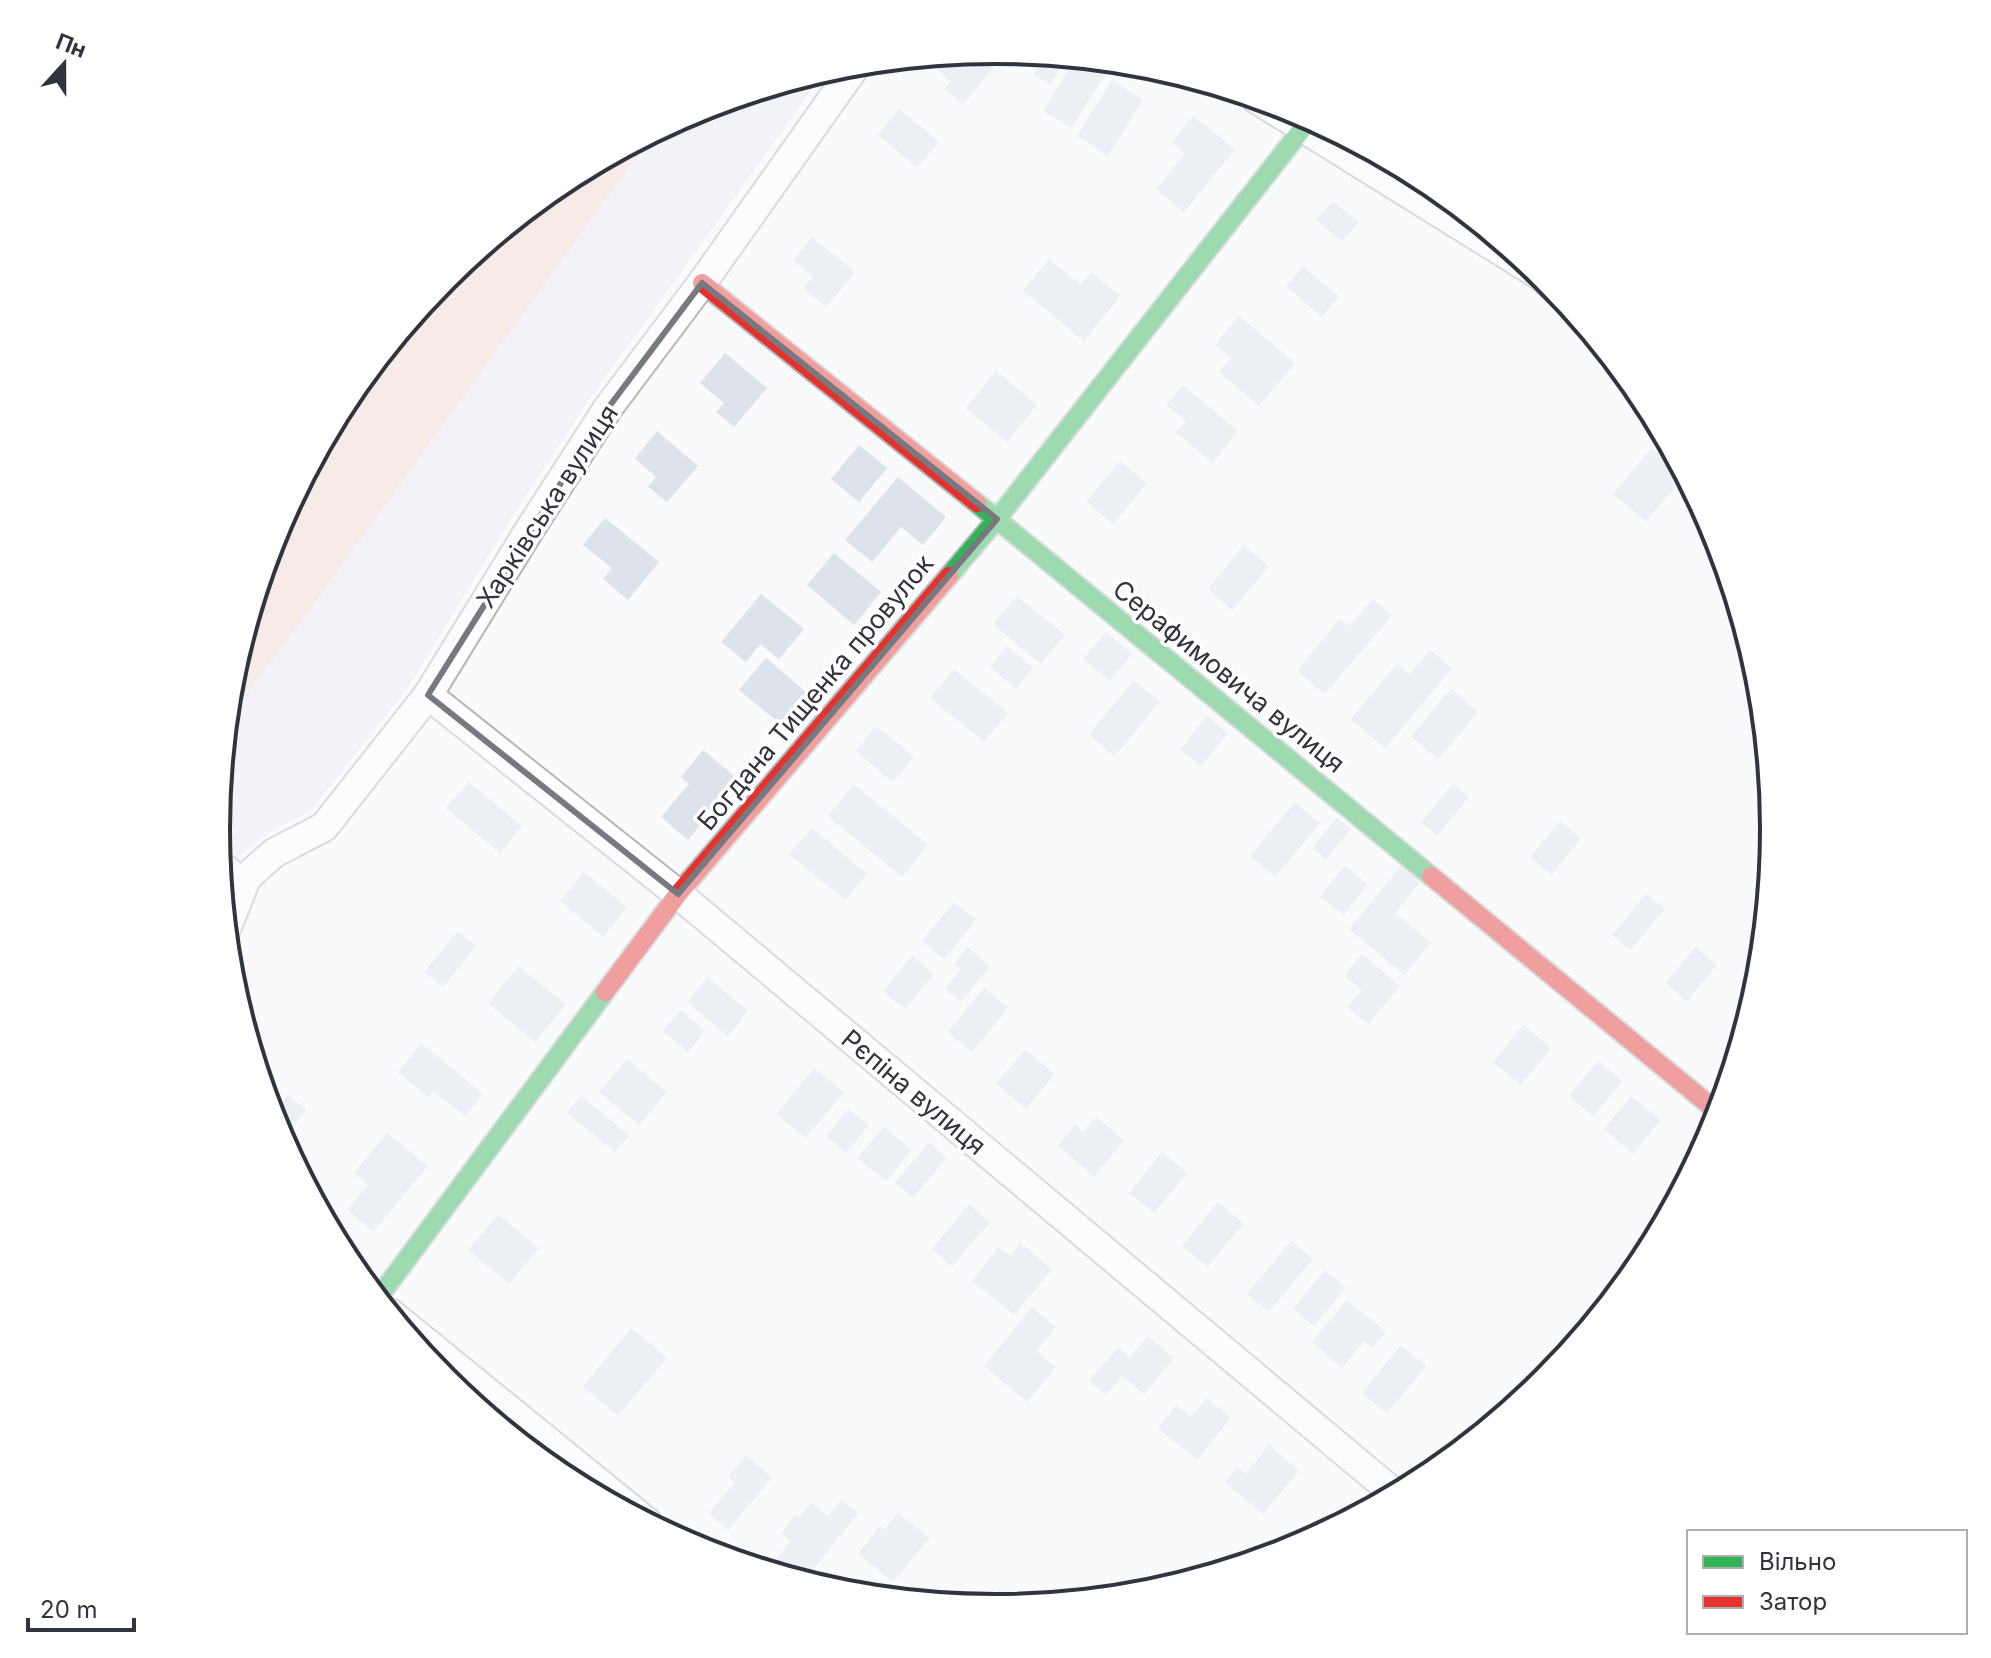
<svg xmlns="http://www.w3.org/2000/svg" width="1991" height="1658" font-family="Inter,sans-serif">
<rect width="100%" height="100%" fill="#f8fafc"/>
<!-- built -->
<polygon fill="#e8ecf3" points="826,70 591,397 512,517 411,683 311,811 262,836 230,865 222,883 217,829 232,677 276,530 348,396 445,278 563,181 698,109"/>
<!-- green -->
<polygon fill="#f8d7cc" points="654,132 308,612 227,719 232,677 276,530 348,396 445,278 563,181"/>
<!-- building -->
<g fill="#dee2eb">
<polygon points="1000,50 1028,53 1018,65"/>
<polygon points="976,52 994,67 963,104 945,89 951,81 925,59 927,57"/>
<polygon points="1046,55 1068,57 1050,85 1034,75"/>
<polygon points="1076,58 1113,62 1071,128 1043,111"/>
<polygon points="1112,80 1143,100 1108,156 1077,136"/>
<polygon points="899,109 939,142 917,168 878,135"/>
<polygon points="1193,116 1235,149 1184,212 1156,189 1185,154 1172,143"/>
<polygon points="1333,201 1359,222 1342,242 1316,220"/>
<polygon points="812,237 855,272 826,307 803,288 813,277 793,260"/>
<polygon points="1049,259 1081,285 1091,272 1120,296 1084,341 1023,291"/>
<polygon points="1303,266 1339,297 1322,317 1286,286"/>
<polygon points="1239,316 1295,363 1259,406 1219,372 1231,358 1215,345"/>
<polygon points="725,353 767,388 734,427 716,412 724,403 700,383"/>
<polygon points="996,371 1037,405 1007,442 966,408"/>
<polygon points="1183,385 1238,431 1212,463 1176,432 1186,421 1166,405"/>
<polygon points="657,431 698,466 667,502 648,487 656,477 635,459"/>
<polygon points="859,445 887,468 859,502 831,479"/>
<polygon points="1652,448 1685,475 1646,522 1613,494"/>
<polygon points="1120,461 1147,483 1113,524 1086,501"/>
<polygon points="898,477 946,517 923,545 901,527 872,562 845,540"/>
<polygon points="605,518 659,562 628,600 603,579 612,568 583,545"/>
<polygon points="1716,532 1726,565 1704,547"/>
<polygon points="1244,545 1269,566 1232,610 1208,589"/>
<polygon points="834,553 881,592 854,625 807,585"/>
<polygon points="761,594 804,629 779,659 760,644 746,662 721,642"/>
<polygon points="1017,596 1065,635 1041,664 993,624"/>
<polygon points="1373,599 1392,615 1325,694 1297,671 1340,619 1350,626"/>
<polygon points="1106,632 1132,654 1110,681 1083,659"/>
<polygon points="1007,646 1033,668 1016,689 990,667"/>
<polygon points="1430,650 1452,668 1385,748 1351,719 1397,664 1410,674"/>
<polygon points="766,658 811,696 784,727 739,690"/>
<polygon points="954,669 1008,713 984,742 930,698"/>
<polygon points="1134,680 1160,702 1114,756 1089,734"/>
<polygon points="1451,689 1478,712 1438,759 1411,736"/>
<polygon points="1207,716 1228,733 1201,766 1180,749"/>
<polygon points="876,726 914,757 893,782 856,751"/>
<polygon points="703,750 738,779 688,840 661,817 689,784 681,777"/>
<polygon points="469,782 522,826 500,853 446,808"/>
<polygon points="854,784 928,845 902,877 828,816"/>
<polygon points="1453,784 1469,797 1437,836 1421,822"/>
<polygon points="1295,802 1320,823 1275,877 1250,856"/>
<polygon points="1337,818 1351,829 1326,859 1312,848"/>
<polygon points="1560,821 1581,839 1551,875 1530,857"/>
<polygon points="812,828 867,874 845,900 789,854"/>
<polygon points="1402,865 1421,881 1395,913 1431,943 1404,975 1349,929"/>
<polygon points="1345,866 1368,885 1343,915 1320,896"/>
<polygon points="584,872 627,907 603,937 560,901"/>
<polygon points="1646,894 1665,909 1630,950 1612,935"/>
<polygon points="954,902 976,920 944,959 922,941"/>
<polygon points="458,931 476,946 443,987 424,972"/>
<polygon points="967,947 990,966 961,1002 945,989 961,969 954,964"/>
<polygon points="1696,947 1717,965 1687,1001 1665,983"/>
<polygon points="1362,954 1400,986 1368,1024 1347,1007 1362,990 1344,976"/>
<polygon points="912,956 934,974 905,1009 883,991"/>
<polygon points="519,966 566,1005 535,1042 488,1003"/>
<polygon points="1760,974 1759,981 1751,1010 1738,1000"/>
<polygon points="708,977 748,1011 728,1036 687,1002"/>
<polygon points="984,988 1008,1008 972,1052 948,1032"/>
<polygon points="681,1010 705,1031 688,1052 663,1031"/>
<polygon points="1523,1025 1551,1048 1521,1085 1493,1062"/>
<polygon points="421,1043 483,1094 465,1116 433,1091 428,1097 398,1072"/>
<polygon points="1025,1050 1055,1074 1026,1109 996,1084"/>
<polygon points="627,1059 667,1092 639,1125 599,1092"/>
<polygon points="1598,1061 1623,1081 1593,1116 1569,1096"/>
<polygon points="814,1068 844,1092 805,1138 776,1114"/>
<polygon points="288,1095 306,1110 282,1139 272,1115"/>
<polygon points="581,1096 629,1135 615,1152 567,1113"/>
<polygon points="1631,1096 1661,1120 1633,1154 1604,1129"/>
<polygon points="848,1109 869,1125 846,1153 826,1136"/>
<polygon points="1096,1117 1124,1140 1094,1177 1058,1146 1075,1125 1083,1132"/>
<polygon points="884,1127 912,1150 886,1181 857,1158"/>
<polygon points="387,1133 428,1166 373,1232 347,1210 368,1185 354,1173"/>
<polygon points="929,1143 947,1158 913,1198 895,1183"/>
<polygon points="1162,1152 1187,1173 1154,1213 1129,1193"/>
<polygon points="1218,1202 1244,1224 1207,1267 1182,1246"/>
<polygon points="969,1204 990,1222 952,1266 932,1249"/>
<polygon points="498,1214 539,1248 509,1284 468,1250"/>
<polygon points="1291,1241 1313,1259 1269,1312 1247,1294"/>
<polygon points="1020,1243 1052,1269 1014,1315 972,1281 999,1247 1010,1256"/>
<polygon points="1325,1270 1346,1287 1314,1326 1293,1309"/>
<polygon points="1347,1300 1386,1332 1372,1348 1364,1341 1342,1368 1312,1342"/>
<polygon points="1032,1307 1056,1327 1036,1351 1056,1367 1027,1402 984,1366"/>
<polygon points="1578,1324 1586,1331 1560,1363 1552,1356"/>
<polygon points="631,1328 667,1358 618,1416 583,1387"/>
<polygon points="1148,1336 1174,1358 1144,1394 1122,1376 1106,1395 1089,1381 1118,1347 1130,1357"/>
<polygon points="1401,1345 1426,1366 1387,1413 1362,1393"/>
<polygon points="1207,1398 1231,1418 1197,1460 1158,1428 1177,1405 1191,1417"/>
<polygon points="1269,1445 1299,1471 1263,1514 1225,1482 1237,1467 1246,1474"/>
<polygon points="746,1455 772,1477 728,1530 709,1513 735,1483 728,1477"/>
<polygon points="842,1500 858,1514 803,1581 789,1576 773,1563 791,1541 781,1533 796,1514 799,1517 811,1503 828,1516"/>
<polygon points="898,1513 930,1538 893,1582 858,1554 879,1527 884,1530"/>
</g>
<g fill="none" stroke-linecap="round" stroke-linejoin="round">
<defs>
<polyline id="lane" points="219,856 247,877"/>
<g id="street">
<polyline points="1255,98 1538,274 1554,287"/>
<polyline points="428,695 678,894 1395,1494"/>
<polyline points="226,929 247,877 274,853 324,827 428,695 530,529 608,408 702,283 857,64"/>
<polyline points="390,1313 647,1522"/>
</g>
<g id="fast">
<polyline points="977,503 1431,876"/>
<polyline points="949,576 997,519 1303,128"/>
<polyline points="378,1298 605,992"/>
</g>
<g id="jam">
<polyline points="702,283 977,503"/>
<polyline points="1431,876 1719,1113"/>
<polyline points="605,992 678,894 949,576"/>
</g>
</defs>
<!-- lane casing -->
<use href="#lane" stroke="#b3b6bb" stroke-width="18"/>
<!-- street casing -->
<use href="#street" stroke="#b3b6bb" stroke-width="32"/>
<!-- fast casing -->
<use href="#fast" stroke="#b3b6bb" stroke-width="22"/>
<!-- jam casing -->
<use href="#jam" stroke="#b3b6bb" stroke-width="22"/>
<!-- lane -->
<use href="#lane" stroke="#fefeff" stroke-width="14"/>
<!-- street -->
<use href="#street" stroke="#fefeff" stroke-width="28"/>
<!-- fast -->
<use href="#fast" stroke="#30b455" stroke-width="18"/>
<!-- jam -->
<use href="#jam" stroke="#e5322d" stroke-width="18"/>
</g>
<!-- marked area -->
<path d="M0 0H1991V1658H0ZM702 283 997 519 678 894 428 695 608 408Z" fill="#f8fafc" fill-opacity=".55" fill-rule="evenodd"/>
<path fill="none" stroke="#767980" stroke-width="6" stroke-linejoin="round" d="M702 283 997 519 678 894 428 695 608 408Z"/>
<g text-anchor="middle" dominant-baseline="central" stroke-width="7" stroke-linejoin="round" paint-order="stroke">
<!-- street labels -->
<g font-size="26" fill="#30343e" stroke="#fff">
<text transform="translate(547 506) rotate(-57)">Харківська вулиця</text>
<text transform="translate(1229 676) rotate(39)">Серафимовича вулиця</text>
<text transform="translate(815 692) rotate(-50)">Богдана Тищенка провулок</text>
<text transform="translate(914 1092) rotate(40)">Рєпіна вулиця</text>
</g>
</g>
<!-- crop -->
<path d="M0 0H1991V1658H0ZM230 829a765 765 0 1 1 1530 0a765 765 0 1 1-1530 0Z" fill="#fff" fill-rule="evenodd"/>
<path fill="none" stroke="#30343e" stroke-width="4" d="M230 829a765 765 0 1 1 1530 0a765 765 0 1 1-1530 0Z"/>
<!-- legend -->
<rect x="1687" y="1530" width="280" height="104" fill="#ffffff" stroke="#acaeb2" stroke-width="2"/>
<rect x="1703" y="1556" width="40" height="12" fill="#30b455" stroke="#acaeb2" stroke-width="2"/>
<text x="1759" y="1570" font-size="24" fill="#30343e">Вільно</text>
<rect x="1703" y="1596" width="40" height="12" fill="#e5322d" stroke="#acaeb2" stroke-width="2"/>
<text x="1759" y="1610" font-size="24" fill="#30343e">Затор</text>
<!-- north arrow -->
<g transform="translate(64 64) rotate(21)" stroke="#ffffff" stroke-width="6" paint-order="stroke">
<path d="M0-6L14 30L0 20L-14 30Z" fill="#30343e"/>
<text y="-12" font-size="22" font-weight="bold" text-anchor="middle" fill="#30343e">Пн</text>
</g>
<!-- scale -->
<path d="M28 1618v12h106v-12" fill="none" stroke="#30343e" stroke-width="4"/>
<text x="40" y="1618" font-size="24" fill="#30343e" stroke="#ffffff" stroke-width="6" paint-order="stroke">20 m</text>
</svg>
